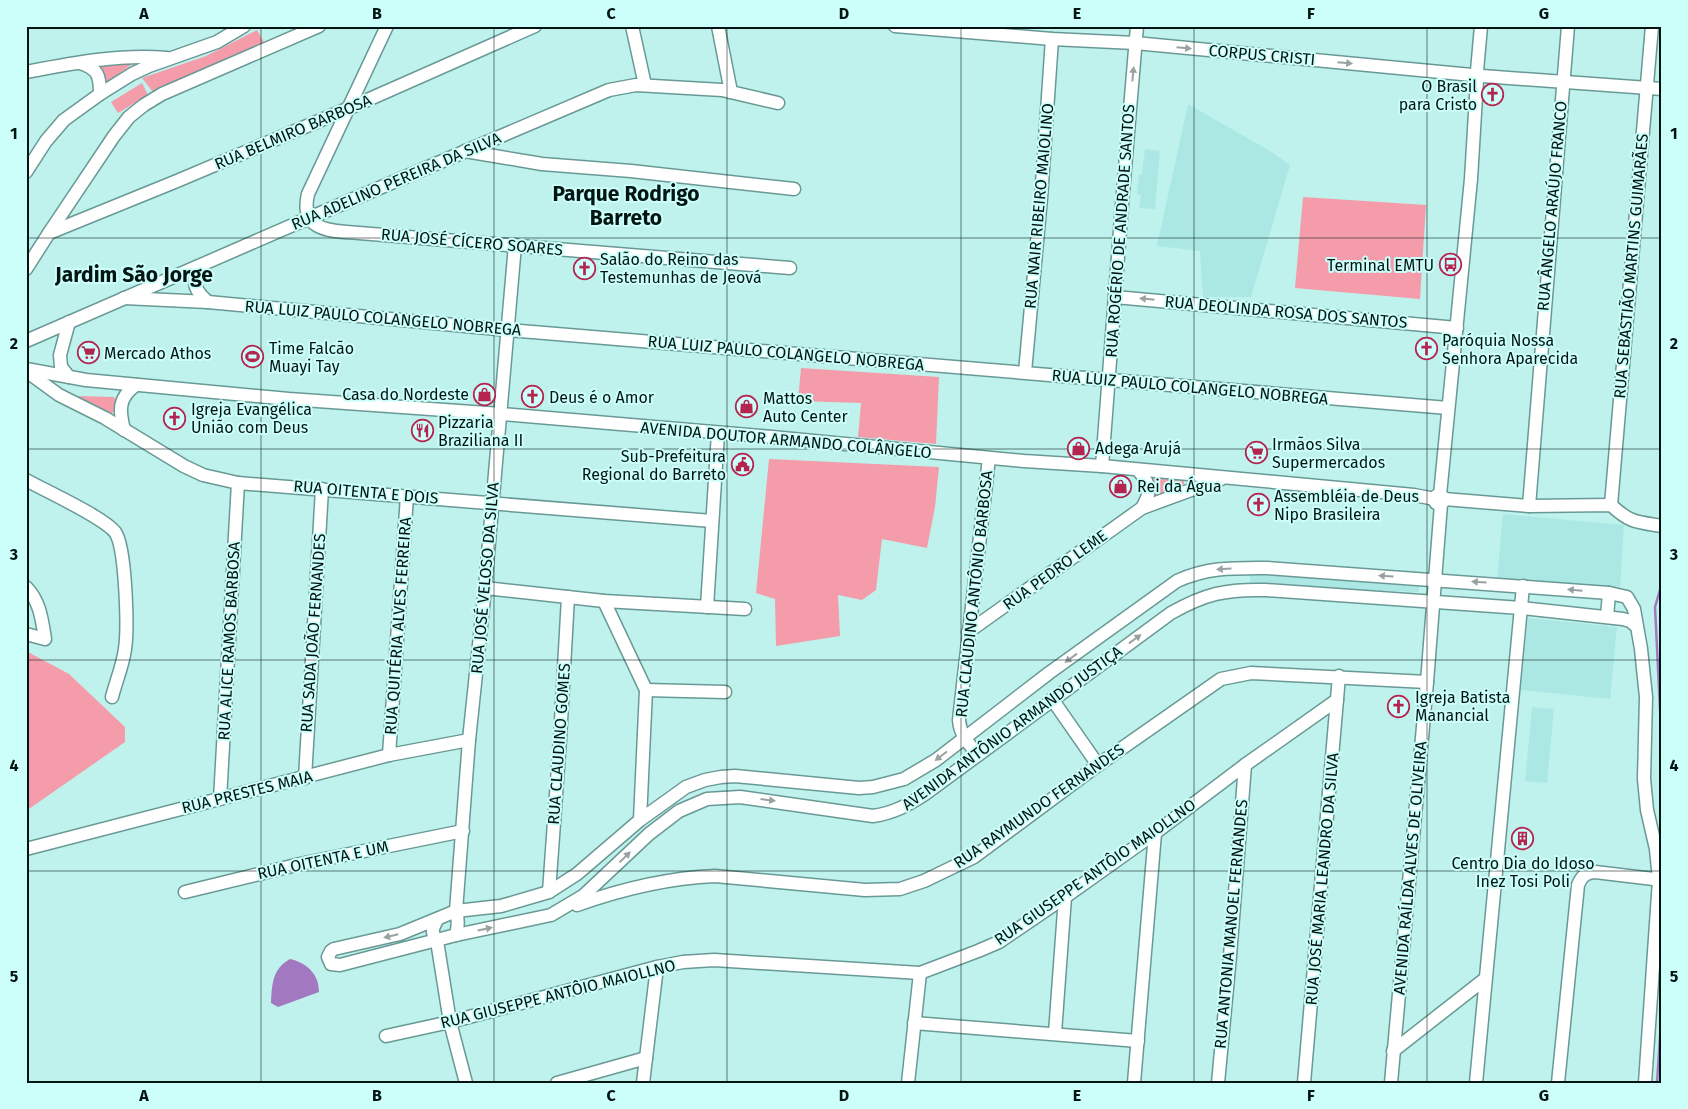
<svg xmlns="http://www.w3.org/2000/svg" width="1688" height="1109" font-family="'Fira Sans',sans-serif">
<rect width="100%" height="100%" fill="#bff2ed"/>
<!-- built -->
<g fill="#abe8e3">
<polygon points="1188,104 1270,151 1290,165 1251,297 1203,297 1200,251 1157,246"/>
<polygon points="1145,149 1160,151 1155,209 1139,208 1141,195 1137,194 1139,175 1142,175"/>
<polygon points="1503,514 1624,525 1620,590 1497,579"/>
<polygon points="1249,572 1419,581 1419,592 1251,585"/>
<polygon points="1528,618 1617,627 1610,699 1521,690"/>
<polygon points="1532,707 1554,709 1547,783 1525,781"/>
</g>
<!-- green -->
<g fill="#f49caa">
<polygon points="257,30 265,44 153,92 142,78 206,56"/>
<polygon points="129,63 131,65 107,82 99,66"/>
<polygon points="142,83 148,95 118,113 111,102"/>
<polygon points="1303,197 1426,205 1420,299 1295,288"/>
<polygon points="801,368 939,377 936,444 858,437 861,403 798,401"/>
<path d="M78 396 114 397C118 403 116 408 112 414L106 413Z"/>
<polygon points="769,459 939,467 935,507 927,548 882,539 876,590 862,600 838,595 840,636 776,646 775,599 756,593"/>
<polygon points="1147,475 1184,476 1184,487 1152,500"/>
<polygon points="26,651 69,674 125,727 125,742 26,811"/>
</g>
<!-- water -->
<path fill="#a278c1" d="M290 959C307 963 319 974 319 992L278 1007 271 1003C272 985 272 969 290 959Z"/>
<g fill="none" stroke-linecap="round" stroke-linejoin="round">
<!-- stream -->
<g stroke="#a278c1" stroke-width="2.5">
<polyline points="1662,583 1655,607 1662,749"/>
<polyline points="1657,1083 1662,1007"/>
</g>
<defs>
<g id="minor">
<path d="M387 26 308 194C299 232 332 231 359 233L790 268"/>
<polyline points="632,26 645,85"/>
<polyline points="718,26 731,92"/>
<polyline points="895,26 1052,39 1135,43 1472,75"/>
<path d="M80 63C98 69 100 75 100 94"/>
<polyline points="1477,71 1481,26"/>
<path d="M26 72C73 63 119 54 167 58"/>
<polyline points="1482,76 1662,89"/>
<polyline points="465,151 542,164 631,171 794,189"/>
<polyline points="26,172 46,141 64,120 100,94 132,74 149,66 217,42 244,26"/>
<polyline points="49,233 177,181 347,109 535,26"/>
<path d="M197 267C192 283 195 291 208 302"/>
<polyline points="26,269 49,233 114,136 129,117 144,105 162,94 319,26"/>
<polyline points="1115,297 1457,328"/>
<polyline points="124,298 208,302 508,330 1448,408"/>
<polyline points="69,322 60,355 61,367 69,377"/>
<polyline points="26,341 309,218 609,90 636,85 722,90 778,103"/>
<polyline points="26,369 86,380 289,399 501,414 772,437 1024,461 1102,466 1414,495 1435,499"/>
<polyline points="26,371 59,395 105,418 184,466 203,475 238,483 712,521"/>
<polyline points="1025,372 1041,198 1052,39"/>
<path d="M124 430C119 410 118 398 136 385"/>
<polyline points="1102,466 1122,204 1137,26"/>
<path d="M1138 470C1151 485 1152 491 1142 508"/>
<path d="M26 480C46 491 103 517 115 532 126 547 128 629 125 649 123 665 116 681 112 697"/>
<polyline points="1440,495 1471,179 1477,80"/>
<path d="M1444 499 1529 506 1611 505C1630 523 1637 522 1662 526"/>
<polyline points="1611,505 1652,26"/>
<polyline points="1529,506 1568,26"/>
<path d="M26 587C40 601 42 620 45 639L26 634"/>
<polyline points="485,588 604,601 745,609"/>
<polyline points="604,601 646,690 640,820"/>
<polyline points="707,607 718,433"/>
<polyline points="1607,617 1609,593"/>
<path d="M1636 626 1630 621 1623 619 1521 608 1265 590C1225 589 1205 594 1171 613L925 794C908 805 894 813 873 816L740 797 707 799 679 811 649 834 583 896 551 915 456 935 340 965 331 964 328 957 331 951 334 949 400 934 456 911 501 906 549 892 577 874 640 820 686 787 705 780 721 777 735 776 859 788 873 787 904 779 936 760 1049 673 1177 581C1208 567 1233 568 1267 568L1609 593 1627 597 1634 609 1641 649 1646 697 1644 779 1647 810 1656 849 1659 880 1645 1083"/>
<polyline points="968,632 1142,508 1221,479"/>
<polyline points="646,690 725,692"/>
<polyline points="1052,699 1098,765"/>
<polyline points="389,755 407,496"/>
<path d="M978 755C969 744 960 735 959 720L989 458"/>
<polyline points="305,778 322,489"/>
<polyline points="220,799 238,483"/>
<polyline points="26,849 389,755 469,740"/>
<polyline points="185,892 300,864 463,831"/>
<polyline points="549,892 560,739 568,597"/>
<path d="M577 905C622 889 667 878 715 876L865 890 900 889 924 881 974 857 1098 765 1221 679 1251 673 1427 682"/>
<path d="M437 920C432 929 431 932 437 941L450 1022 466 1083"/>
<path d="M456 935C458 927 459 920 456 911L469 740 485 588 515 245"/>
<polyline points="914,1023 1138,1041"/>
<polyline points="1055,1033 1065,897"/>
<polyline points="386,1036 450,1022 657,967 683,962 714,960 920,973 978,951 999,942 1065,897 1155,833 1245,765 1337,700"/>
<polyline points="1393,1051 1485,979"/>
<polyline points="557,1083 646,1058"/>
<polyline points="643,1083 657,967"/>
<polyline points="908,1083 920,973"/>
<polyline points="1134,1083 1155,833"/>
<polyline points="1218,1083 1230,956 1245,765"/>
<polyline points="1304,1083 1339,676"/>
<polyline points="1391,1083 1427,682 1441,504 1444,501 1443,497 1439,495 1436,496 1434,500 1436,503"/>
<polyline points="1476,1083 1523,586"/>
<path d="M1558 1083 1578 885C1582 876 1585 873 1595 872L1662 880"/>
</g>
</defs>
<!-- minor casing -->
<use href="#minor" stroke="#699995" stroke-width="15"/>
<!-- minor -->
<use href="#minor" stroke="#fff" stroke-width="12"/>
</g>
<!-- one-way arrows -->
<defs><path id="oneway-solid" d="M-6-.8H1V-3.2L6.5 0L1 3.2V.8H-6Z" transform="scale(1.25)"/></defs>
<g fill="#9aa1a1">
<use href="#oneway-solid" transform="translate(1184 48) rotate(5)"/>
<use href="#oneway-solid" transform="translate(1345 63) rotate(5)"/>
<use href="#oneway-solid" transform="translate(1133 74) rotate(-85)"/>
<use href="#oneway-solid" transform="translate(1147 299) rotate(-174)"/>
<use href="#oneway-solid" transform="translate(1224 569) rotate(177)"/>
<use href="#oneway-solid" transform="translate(1386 576) rotate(-176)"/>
<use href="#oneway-solid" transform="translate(1479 582) rotate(-176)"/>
<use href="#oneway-solid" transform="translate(1575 590) rotate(-175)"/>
<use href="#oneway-solid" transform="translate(1135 639) rotate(-36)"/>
<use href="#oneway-solid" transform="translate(1071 658) rotate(144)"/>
<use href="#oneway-solid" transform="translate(941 756) rotate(143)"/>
<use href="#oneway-solid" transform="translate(768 800) rotate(7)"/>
<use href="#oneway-solid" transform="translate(625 857) rotate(-44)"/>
<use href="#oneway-solid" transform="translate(485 929) rotate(-12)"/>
<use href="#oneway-solid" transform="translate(391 936) rotate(167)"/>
</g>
<!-- grid -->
<path fill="none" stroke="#031513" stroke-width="1" stroke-opacity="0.55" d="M261 26V1083M494 26V1083M727 26V1083M961 26V1083M1194 26V1083M1427 26V1083M26 238H1662M26 449H1662M26 660H1662M26 871H1662"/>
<!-- icons -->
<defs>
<symbol id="church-ring" viewBox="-11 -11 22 22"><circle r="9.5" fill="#ccfffa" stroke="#b5244f" stroke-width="1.5"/><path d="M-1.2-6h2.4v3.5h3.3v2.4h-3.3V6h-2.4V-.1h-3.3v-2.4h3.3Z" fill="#b5244f"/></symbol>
<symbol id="bus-ring" viewBox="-11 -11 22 22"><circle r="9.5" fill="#ccfffa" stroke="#b5244f" stroke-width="1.5"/><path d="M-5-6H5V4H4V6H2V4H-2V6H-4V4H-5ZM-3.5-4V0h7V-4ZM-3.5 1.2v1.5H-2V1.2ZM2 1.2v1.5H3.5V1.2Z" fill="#b5244f"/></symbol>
<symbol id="supermarket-ring" viewBox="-11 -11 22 22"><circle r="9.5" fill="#ccfffa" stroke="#b5244f" stroke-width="1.5"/><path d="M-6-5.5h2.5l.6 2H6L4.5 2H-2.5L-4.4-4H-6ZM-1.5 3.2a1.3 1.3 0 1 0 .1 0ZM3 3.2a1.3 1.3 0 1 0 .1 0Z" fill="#b5244f"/></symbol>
<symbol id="stadium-ring" viewBox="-11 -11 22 22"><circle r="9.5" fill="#ccfffa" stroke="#b5244f" stroke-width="1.5"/><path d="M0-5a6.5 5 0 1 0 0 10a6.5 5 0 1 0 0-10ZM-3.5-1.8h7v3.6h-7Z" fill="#b5244f"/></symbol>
<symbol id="shop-ring" viewBox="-11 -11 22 22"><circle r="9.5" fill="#ccfffa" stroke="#b5244f" stroke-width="1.5"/><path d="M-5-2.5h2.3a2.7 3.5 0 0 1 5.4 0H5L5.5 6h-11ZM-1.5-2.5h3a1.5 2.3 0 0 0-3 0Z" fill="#b5244f"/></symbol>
<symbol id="restaurant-ring" viewBox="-11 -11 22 22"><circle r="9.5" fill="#ccfffa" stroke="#b5244f" stroke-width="1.5"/><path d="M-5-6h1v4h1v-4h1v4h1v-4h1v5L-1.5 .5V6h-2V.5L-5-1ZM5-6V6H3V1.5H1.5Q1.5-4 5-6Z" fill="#b5244f"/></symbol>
<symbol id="civic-ring" viewBox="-11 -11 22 22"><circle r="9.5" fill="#ccfffa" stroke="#b5244f" stroke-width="1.5"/><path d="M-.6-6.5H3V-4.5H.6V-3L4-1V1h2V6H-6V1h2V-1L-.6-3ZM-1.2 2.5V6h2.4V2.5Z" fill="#b5244f"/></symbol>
<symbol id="building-ring" viewBox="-11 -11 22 22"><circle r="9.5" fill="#ccfffa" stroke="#b5244f" stroke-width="1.5"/><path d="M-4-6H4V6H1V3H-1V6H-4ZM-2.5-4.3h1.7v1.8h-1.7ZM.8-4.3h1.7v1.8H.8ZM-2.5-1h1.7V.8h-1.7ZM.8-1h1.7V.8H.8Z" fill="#b5244f"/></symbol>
</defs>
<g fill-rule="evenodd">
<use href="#church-ring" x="1480" y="82" width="25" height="25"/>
<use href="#bus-ring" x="1438" y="252" width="25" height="25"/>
<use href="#church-ring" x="572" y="256" width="25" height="25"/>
<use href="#church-ring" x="1414" y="336" width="25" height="25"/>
<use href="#supermarket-ring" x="76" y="340" width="25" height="25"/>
<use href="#stadium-ring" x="240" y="344" width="25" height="25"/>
<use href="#shop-ring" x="472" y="382" width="25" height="25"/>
<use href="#church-ring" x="520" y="384" width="25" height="25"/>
<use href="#shop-ring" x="734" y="394" width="25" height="25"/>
<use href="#church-ring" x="162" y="406" width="25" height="25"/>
<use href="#restaurant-ring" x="410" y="418" width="25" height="25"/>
<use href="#shop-ring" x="1066" y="436" width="25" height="25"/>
<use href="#supermarket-ring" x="1244" y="440" width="25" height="25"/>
<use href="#civic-ring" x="730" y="452" width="25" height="25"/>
<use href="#shop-ring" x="1108" y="474" width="25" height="25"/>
<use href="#church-ring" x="1246" y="492" width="25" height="25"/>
<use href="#church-ring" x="1386" y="694" width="25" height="25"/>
<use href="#building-ring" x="1510" y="826" width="25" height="25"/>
</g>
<g text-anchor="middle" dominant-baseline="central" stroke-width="4" stroke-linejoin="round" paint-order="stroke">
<!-- street labels -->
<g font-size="16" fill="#031513" stroke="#ccfffa">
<text transform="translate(1262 55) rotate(5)">CORPUS CRISTI</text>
<text transform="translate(293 132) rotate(-23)">RUA BELMIRO BARBOSA</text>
<text transform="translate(396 181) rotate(-23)">RUA ADELINO PEREIRA DA SILVA</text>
<text transform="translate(1039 206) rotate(-85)">RUA NAIR RIBEIRO MAIOLINO</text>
<text transform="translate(1552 206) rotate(-85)">RUA ÂNGELO ARAÚJO FRANCO</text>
<text transform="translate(1120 231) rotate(-86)">RUA ROGÉRIO DE ANDRADE SANTOS</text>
<text transform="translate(472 242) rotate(5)">RUA JOSÉ CÍCERO SOARES</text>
<text transform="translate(1631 266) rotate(-85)">RUA SEBASTIÃO MARTINS GUIMARÃES</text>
<text transform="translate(1286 312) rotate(5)">RUA DEOLINDA ROSA DOS SANTOS</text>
<text transform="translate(383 318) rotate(5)">RUA LUIZ PAULO COLANGELO NOBREGA</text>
<text transform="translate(786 353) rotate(5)">RUA LUIZ PAULO COLANGELO NOBREGA</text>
<text transform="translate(1190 387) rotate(5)">RUA LUIZ PAULO COLANGELO NOBREGA</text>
<text transform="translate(786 440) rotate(5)">AVENIDA DOUTOR ARMANDO COLÂNGELO</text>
<text transform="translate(366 492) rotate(5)">RUA OITENTA E DOIS</text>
<text transform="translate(1055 570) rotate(-36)">RUA PEDRO LEME</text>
<text transform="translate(485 578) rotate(-85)">RUA JOSÉ VELOSO DA SILVA</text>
<text transform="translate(974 594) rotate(-84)">RUA CLAUDINO ANTÔNIO BARBOSA</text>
<text transform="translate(398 626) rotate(-86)">RUA QUITÉRIA ALVES FERREIRA</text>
<text transform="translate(313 633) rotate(-86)">RUA SADA JOÃO FERNANDES</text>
<text transform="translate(229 641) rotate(-87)">RUA ALICE RAMOS BARBOSA</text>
<text transform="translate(1012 728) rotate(-36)">AVENIDA ANTÔNIO ARMANDO JUSTIÇA</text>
<text transform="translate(559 744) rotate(-86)">RUA CLAUDINO GOMES</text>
<text transform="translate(247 792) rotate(-14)">RUA PRESTES MAIA</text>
<text transform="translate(1039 806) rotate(-35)">RUA RAYMUNDO FERNANDES</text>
<text transform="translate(323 860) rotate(-12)">RUA OITENTA E UM</text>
<text transform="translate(1410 868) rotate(-85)">AVENIDA RAÍLDA ALVES DE OLIVEIRA</text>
<text transform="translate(1095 872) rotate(-35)">RUA GIUSEPPE ANTÔIO MAIOLLNO</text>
<text transform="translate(1322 879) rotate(-85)">RUA JOSÉ MARIA LEANDRO DA SILVA</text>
<text transform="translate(1231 924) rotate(-85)">RUA ANTONIA MANOEL FERNANDES</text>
<text transform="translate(558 994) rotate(-14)">RUA GIUSEPPE ANTÔIO MAIOLLNO</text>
</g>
<!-- poi labels -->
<g font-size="16" fill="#031513" stroke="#ccfffa" text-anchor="start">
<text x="1477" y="86" text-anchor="end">O Brasil<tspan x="1477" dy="18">para Cristo</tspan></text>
<text x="600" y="259">Salão do Reino das<tspan x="600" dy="18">Testemunhas de Jeová</tspan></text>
<text x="1434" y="265" text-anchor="end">Terminal EMTU</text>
<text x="1442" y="340">Paróquia Nossa<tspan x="1442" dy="18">Senhora Aparecida</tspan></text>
<text x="269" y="348">Time Falcão<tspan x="269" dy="18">Muayi Tay</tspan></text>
<text x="104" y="353">Mercado Athos</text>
<text x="469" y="394" text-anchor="end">Casa do Nordeste</text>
<text x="549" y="397">Deus é o Amor</text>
<text x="763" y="398">Mattos<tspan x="763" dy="18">Auto Center</tspan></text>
<text x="191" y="409">Igreja Evangélica<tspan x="191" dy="18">União com Deus</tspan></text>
<text x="438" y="422">Pizzaria<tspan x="438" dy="18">Braziliana II</tspan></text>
<text x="1272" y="444">Irmãos Silva<tspan x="1272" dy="18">Supermercados</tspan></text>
<text x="1095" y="448">Adega Arujá</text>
<text x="726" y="456" text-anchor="end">Sub-Prefeitura<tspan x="726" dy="18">Regional do Barreto</tspan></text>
<text x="1137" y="486">Rei da Água</text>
<text x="1274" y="496">Assembléia de Deus<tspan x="1274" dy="18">Nipo Brasileira</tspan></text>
<text x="1415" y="697">Igreja Batista<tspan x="1415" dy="18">Manancial</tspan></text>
<text x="1523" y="863" text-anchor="middle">Centro Dia do Idoso<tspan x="1523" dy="18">Inez Tosi Poli</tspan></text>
</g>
<!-- district labels -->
<g font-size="21" font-weight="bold" fill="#031513" stroke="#ccfffa">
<text x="626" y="194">Parque Rodrigo<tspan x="626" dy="24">Barreto</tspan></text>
<text x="134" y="275">Jardim São Jorge</text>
</g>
</g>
<!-- border -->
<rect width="1688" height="1109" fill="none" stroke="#ccfffa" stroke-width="55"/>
<rect x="28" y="28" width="1632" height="1054" fill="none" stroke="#031513" stroke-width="2"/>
<g font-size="16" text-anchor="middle" font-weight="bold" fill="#031513">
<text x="144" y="19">A</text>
<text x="377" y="19">B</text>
<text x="611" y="19">C</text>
<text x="844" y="19">D</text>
<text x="1077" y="19">E</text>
<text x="1311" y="19">F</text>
<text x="1544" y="19">G</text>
<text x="14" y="139">1</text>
<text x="1674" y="139">1</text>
<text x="14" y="349">2</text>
<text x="1674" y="349">2</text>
<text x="14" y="560">3</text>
<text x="1674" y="560">3</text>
<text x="14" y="771">4</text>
<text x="1674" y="771">4</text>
<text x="14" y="982">5</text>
<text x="1674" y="982">5</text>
<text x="144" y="1101">A</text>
<text x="377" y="1101">B</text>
<text x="611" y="1101">C</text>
<text x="844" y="1101">D</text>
<text x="1077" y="1101">E</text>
<text x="1311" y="1101">F</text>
<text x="1544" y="1101">G</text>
</g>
</svg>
